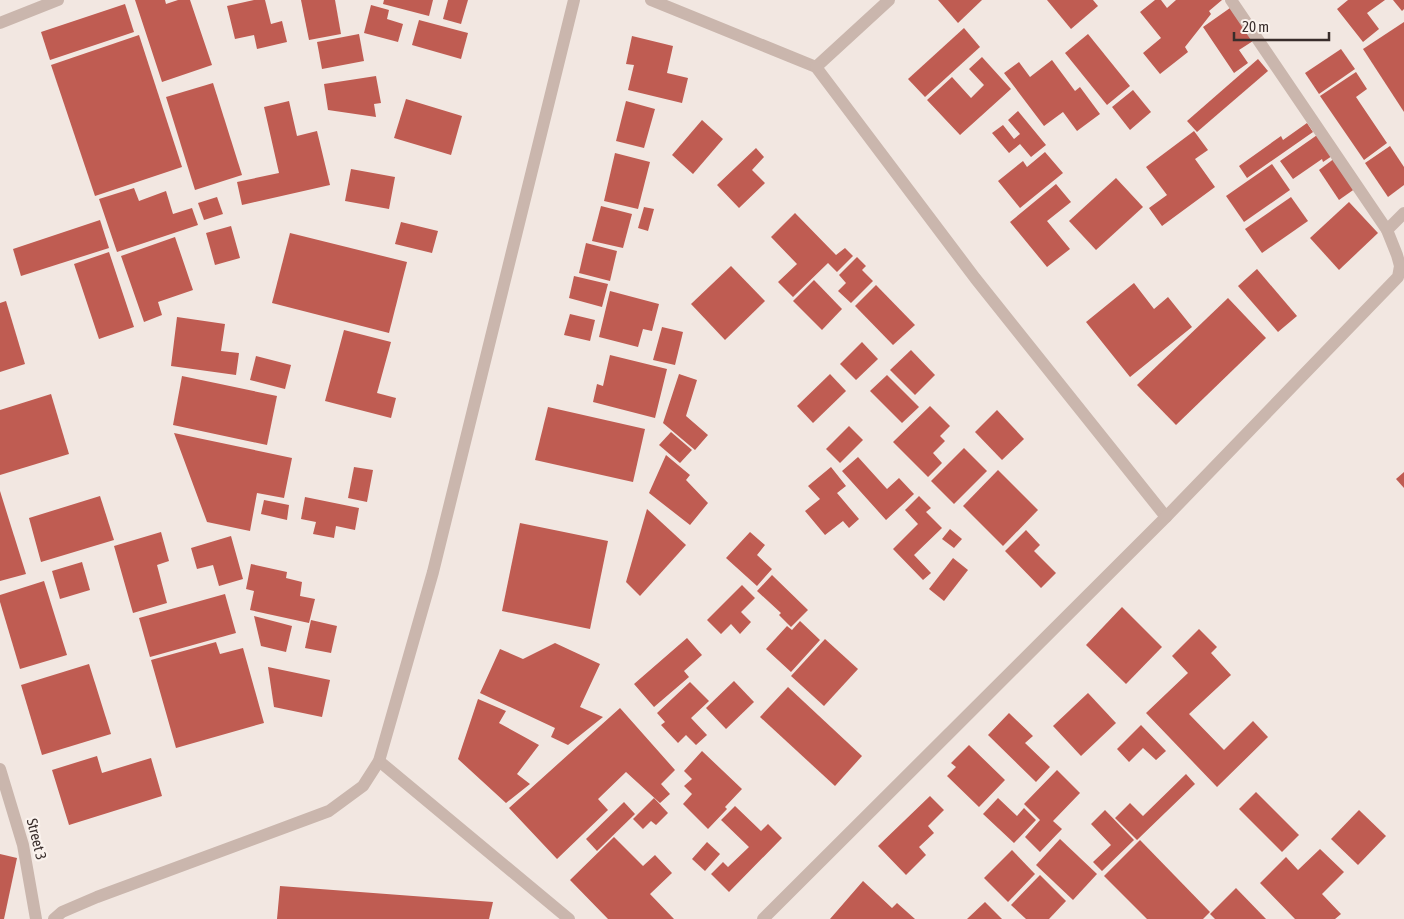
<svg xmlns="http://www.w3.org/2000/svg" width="1404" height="919" font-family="'Asap Condensed',sans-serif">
<rect width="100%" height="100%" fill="#f2e7e1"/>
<!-- building -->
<g fill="#bf5c52">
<polygon points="135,0 165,0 166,4 178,0 190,0 212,65 162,82"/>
<polygon points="254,0 265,0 271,24 282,21 287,42 257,49 254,35 235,39 227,6"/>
<polygon points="301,0 335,0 341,34 309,40"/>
<polygon points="384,0 433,0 429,16 383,4"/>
<polygon points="448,0 468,0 461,24 443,19"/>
<polygon points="938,0 982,0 958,23"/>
<polygon points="1047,0 1093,0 1098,6 1071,29"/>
<polygon points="1155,0 1161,0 1167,8 1176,0 1222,0 1209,11 1211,14 1185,47 1188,52 1160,74 1143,53 1161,38 1140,12"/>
<polygon points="1348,0 1385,0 1367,13 1379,29 1363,42 1337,9"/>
<polygon points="1393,0 1404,0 1404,9 1402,11"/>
<polygon points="125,4 134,32 50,60 41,32"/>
<polygon points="371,5 389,10 387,19 403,24 398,42 364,33"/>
<polygon points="1230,8 1253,41 1239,50 1248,63 1234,73 1203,27"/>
<polygon points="419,20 468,33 461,59 412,45"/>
<polygon points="1404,22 1404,112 1363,49"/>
<polygon points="964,28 980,47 925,97 908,79"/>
<polygon points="359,34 364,61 322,69 317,42"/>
<polygon points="1088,34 1130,86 1107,105 1065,53"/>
<polygon points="139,35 182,167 95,196 51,65"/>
<polygon points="632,36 673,46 667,73 688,78 682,103 628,90 634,65 626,64"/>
<polygon points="1341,49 1355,69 1319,94 1305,73"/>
<polygon points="982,57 1011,89 960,135 927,100 952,77 971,98 984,85 969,69"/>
<polygon points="1258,59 1268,71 1197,132 1187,121"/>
<polygon points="1052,60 1075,91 1080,87 1100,114 1077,131 1063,112 1044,126 1004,73 1019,62 1030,77"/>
<polygon points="1356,72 1367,89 1356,97 1387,143 1364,160 1320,96"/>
<polygon points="376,76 381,103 374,104 376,117 328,110 324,84"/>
<polygon points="213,83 242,175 195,190 166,97"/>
<polygon points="1133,90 1151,112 1130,130 1112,107"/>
<polygon points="406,99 462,116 451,155 394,138"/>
<polygon points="289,101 297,136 317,131 330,185 242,205 237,182 279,173 264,107"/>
<polygon points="626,101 655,109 644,148 616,141"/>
<polygon points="1018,111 1046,145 1031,157 1020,144 1009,153 992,133 1003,125 1014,139 1020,134 1008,120"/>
<polygon points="702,120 723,139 693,174 672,155"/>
<polygon points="1307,123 1313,132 1247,178 1239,166 1281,136 1283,140"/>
<polygon points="1194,131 1208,150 1195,159 1215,187 1162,226 1149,208 1167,195 1146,167"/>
<polygon points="1320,133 1335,154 1323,162 1322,159 1293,179 1280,161"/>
<polygon points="1390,146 1404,167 1404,185 1388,197 1365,163"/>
<polygon points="756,148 764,157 752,170 765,183 739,208 717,185"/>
<polygon points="1045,152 1063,173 1020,208 998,181 1023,161 1027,167"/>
<polygon points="615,153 650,162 638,209 604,201"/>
<polygon points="1335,158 1356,188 1339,200 1319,170"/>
<polygon points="1272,164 1290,190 1244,222 1226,196"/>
<polygon points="351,169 395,177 389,209 345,201"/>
<polygon points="1116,178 1143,207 1096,250 1069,221"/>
<polygon points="1056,184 1071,202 1047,221 1070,249 1047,267 1010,222"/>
<polygon points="134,188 139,201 166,191 173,214 192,208 198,225 117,252 99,199"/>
<polygon points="217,197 223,214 204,220 198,203"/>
<polygon points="1291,197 1308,221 1262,253 1245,229"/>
<polygon points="1349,202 1378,233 1339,270 1310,238"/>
<polygon points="601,206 632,214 623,248 592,241"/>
<polygon points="644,207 654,209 648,231 638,228"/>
<polygon points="795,213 836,255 845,248 853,256 837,272 828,263 793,297 778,282 797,264 771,237"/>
<polygon points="100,220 109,248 21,276 13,249"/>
<polygon points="401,222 438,231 432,253 395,244"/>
<polygon points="231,226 240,258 215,265 206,233"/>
<polygon points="290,233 407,262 389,333 272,303"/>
<polygon points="175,237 193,290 158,302 162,315 144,322 121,256"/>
<polygon points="586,243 617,251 610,281 579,273"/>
<polygon points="109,252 134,327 99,339 74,264"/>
<polygon points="857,257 866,266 862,270 873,281 851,303 838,291 846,283 839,275"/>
<polygon points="731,266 765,301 725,340 691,304"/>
<polygon points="1257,269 1297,316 1278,332 1238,286"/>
<polygon points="574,276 608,284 602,307 569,298"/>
<polygon points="814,280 842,309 822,330 793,301"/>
<polygon points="1134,283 1154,309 1168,297 1192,327 1130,377 1086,322"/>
<polygon points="876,285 915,325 893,345 855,306"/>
<polygon points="610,291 659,304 652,331 643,329 638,347 599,337"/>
<polygon points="1228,298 1266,338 1176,425 1137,385"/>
<polygon points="6,301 25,364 0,372 0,303"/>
<polygon points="570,314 595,320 590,341 564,335"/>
<polygon points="177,317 225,324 221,351 239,353 236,375 171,366"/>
<polygon points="662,327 683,332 675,365 653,360"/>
<polygon points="344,330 391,342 377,393 396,398 391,418 325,401"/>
<polygon points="862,342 878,359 856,380 840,364"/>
<polygon points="911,350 935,375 915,395 890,370"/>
<polygon points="610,355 667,369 655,418 593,402 597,384 603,386"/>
<polygon points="256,356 291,365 285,389 250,380"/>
<polygon points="679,374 697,380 686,416 708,435 695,450 663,423"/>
<polygon points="830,374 846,391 813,423 797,406"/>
<polygon points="887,375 919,407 902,423 870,391"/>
<polygon points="182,376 277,396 267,445 173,425"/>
<polygon points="51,394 69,454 0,475 0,410"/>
<polygon points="930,406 950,426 940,436 945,441 933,453 942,463 928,477 893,442"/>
<polygon points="548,407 645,429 633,482 535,460"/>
<polygon points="997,410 1024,439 1002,460 975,432"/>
<polygon points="849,426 863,440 840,463 826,449"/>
<polygon points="671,432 692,450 680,463 659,445"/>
<polygon points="174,433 292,458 284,498 257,493 250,531 207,522"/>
<polygon points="964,448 987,471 954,504 931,481"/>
<polygon points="666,455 690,475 686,480 708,503 690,525 649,493"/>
<polygon points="858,457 887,489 899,478 914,494 886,520 842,471"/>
<polygon points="354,467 373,470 367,502 348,498"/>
<polygon points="831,467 846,486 837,493 859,519 849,528 843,521 825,535 805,511 820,499 808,486"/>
<polygon points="998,470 1038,510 1003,546 963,506"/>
<polygon points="1404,472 1404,488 1396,479"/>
<polygon points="0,491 26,574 0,581"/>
<polygon points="100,496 114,540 41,562 29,518"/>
<polygon points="919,496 931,508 926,512 942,528 914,555 931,573 923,580 893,549 918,524 905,510"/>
<polygon points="305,497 359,508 355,530 336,526 334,538 313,534 316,522 301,519"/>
<polygon points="264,500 289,505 287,520 261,514"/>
<polygon points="647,509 686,545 640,596 626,582"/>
<polygon points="520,523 608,541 590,629 502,611"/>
<polygon points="950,529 962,539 954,548 942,539"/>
<polygon points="1026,530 1040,545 1034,551 1056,573 1041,588 1005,551"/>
<polygon points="161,532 169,561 157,565 167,603 133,613 114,546"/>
<polygon points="750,532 765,545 757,555 772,569 757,586 726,558"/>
<polygon points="231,536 243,579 219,586 213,565 197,569 191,548"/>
<polygon points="953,558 968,570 944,601 929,589"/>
<polygon points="82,562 90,590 60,599 52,571"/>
<polygon points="251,564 287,572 286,578 302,582 300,596 315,599 309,623 250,610 254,591 246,589"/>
<polygon points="772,575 808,610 791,627 779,615 781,613 757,591"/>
<polygon points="44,581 67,655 20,669 0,602 0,595"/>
<polygon points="742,585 755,598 741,612 751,622 740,634 731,624 721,634 707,620"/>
<polygon points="225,594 236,633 150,657 139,618"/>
<polygon points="1122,607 1162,647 1126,684 1086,645"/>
<polygon points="254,616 292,626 286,652 261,646"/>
<polygon points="311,620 337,626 331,653 305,648"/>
<polygon points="800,621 820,640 791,672 766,649 787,626 792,630"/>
<polygon points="1199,629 1217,647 1211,653 1231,675 1189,714 1224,750 1253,721 1268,737 1217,787 1146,713 1188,673 1172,656"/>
<polygon points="687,638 702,655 684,671 689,677 654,707 634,684"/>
<polygon points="825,639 858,669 824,706 791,676"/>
<polygon points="216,642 220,654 243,648 264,723 176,748 151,660"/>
<polygon points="555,643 600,664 580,707 603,717 568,745 551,737 555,728 480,693 500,649 523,659"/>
<polygon points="89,664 111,734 42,755 21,685"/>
<polygon points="268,667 330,680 322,717 274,707"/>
<polygon points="734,681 754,702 726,729 706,708"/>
<polygon points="690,682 709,701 691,718 707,735 696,745 686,735 678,743 661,725 665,722 657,713"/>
<polygon points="788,687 862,756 835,786 760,717"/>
<polygon points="1088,693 1116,723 1081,756 1053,726"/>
<polygon points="478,699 506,711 499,723 539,745 517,774 530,784 506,803 458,759"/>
<polygon points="620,708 675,770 661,784 670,794 660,803 626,772 598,799 608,810 557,859 509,808"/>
<polygon points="1009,713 1033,736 1025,743 1050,767 1036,782 988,735"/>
<polygon points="1141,725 1166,751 1156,760 1143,748 1129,762 1117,749"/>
<polygon points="969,745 1005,780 979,807 947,776 956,767 951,763"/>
<polygon points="702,751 742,789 725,807 727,809 708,829 683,804 692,794 684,786 692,779 684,771"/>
<polygon points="97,756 102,773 151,758 162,796 69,825 52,770"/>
<polygon points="1057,770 1080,793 1053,821 1062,829 1040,852 1025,837 1040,820 1024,804"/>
<polygon points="1186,774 1195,784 1137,840 1115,818 1130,803 1143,816"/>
<polygon points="1256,792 1299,835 1282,852 1239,809"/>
<polygon points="930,796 944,810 928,826 934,833 919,847 926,855 906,875 878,846"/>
<polygon points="654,798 668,813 656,825 651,821 643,829 633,819"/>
<polygon points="998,798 1017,816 1024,808 1036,820 1014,843 983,814"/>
<polygon points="624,802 635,814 597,851 586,839"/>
<polygon points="735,806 761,831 768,824 782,838 729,892 711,874 723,862 728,867 749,847 721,820"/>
<polygon points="1105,810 1134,840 1102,871 1093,862 1111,845 1091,824"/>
<polygon points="1359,810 1386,836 1358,865 1331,839"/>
<polygon points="614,837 643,866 655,855 672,873 650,894 674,919 608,919 570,880"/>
<polygon points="1060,839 1097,874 1073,900 1036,865"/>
<polygon points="1140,840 1210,912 1203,919 1147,919 1104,876"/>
<polygon points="707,842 720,854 705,871 692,859"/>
<polygon points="1320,849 1344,872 1322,894 1341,914 1335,919 1295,919 1260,883 1286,857 1298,870"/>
<polygon points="1012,850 1035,874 1008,902 984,878"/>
<polygon points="0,854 17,858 4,919 0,919"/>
<polygon points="1040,875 1066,901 1049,919 1026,919 1011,905"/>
<polygon points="863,881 892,908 897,903 915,919 830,919"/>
<polygon points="280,886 493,902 489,919 277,919"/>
<polygon points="1236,888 1266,919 1215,919 1210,914"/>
<polygon points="985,902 1002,919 967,919"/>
</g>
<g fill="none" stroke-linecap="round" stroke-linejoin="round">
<!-- minor -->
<g stroke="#cab6ad" stroke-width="12">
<polyline points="651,0 816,67 975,278 1166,517"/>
<polyline points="0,23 58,0"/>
<polyline points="816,67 889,0"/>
<polyline points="1387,230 1404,213"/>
<polyline points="379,761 569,919"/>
<polyline points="0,769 23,845 36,919"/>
<polyline points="54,919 62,912 97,897 329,811 363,786 379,761 433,572 574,0"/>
<polyline points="763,919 1166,517 1398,277 1400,266 1397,255 1387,230 1231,0"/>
</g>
</g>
<g text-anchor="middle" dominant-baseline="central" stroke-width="4.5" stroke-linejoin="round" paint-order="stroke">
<!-- street labels -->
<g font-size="15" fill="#392d2b" stroke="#faf2ed">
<text transform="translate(37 839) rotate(76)">Street 3</text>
</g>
</g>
<!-- scale -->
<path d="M1234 32v8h95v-8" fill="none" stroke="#392d2b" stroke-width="2.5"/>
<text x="1242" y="32" font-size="15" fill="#392d2b" stroke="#faf2ed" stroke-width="4" paint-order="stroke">20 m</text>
</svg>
